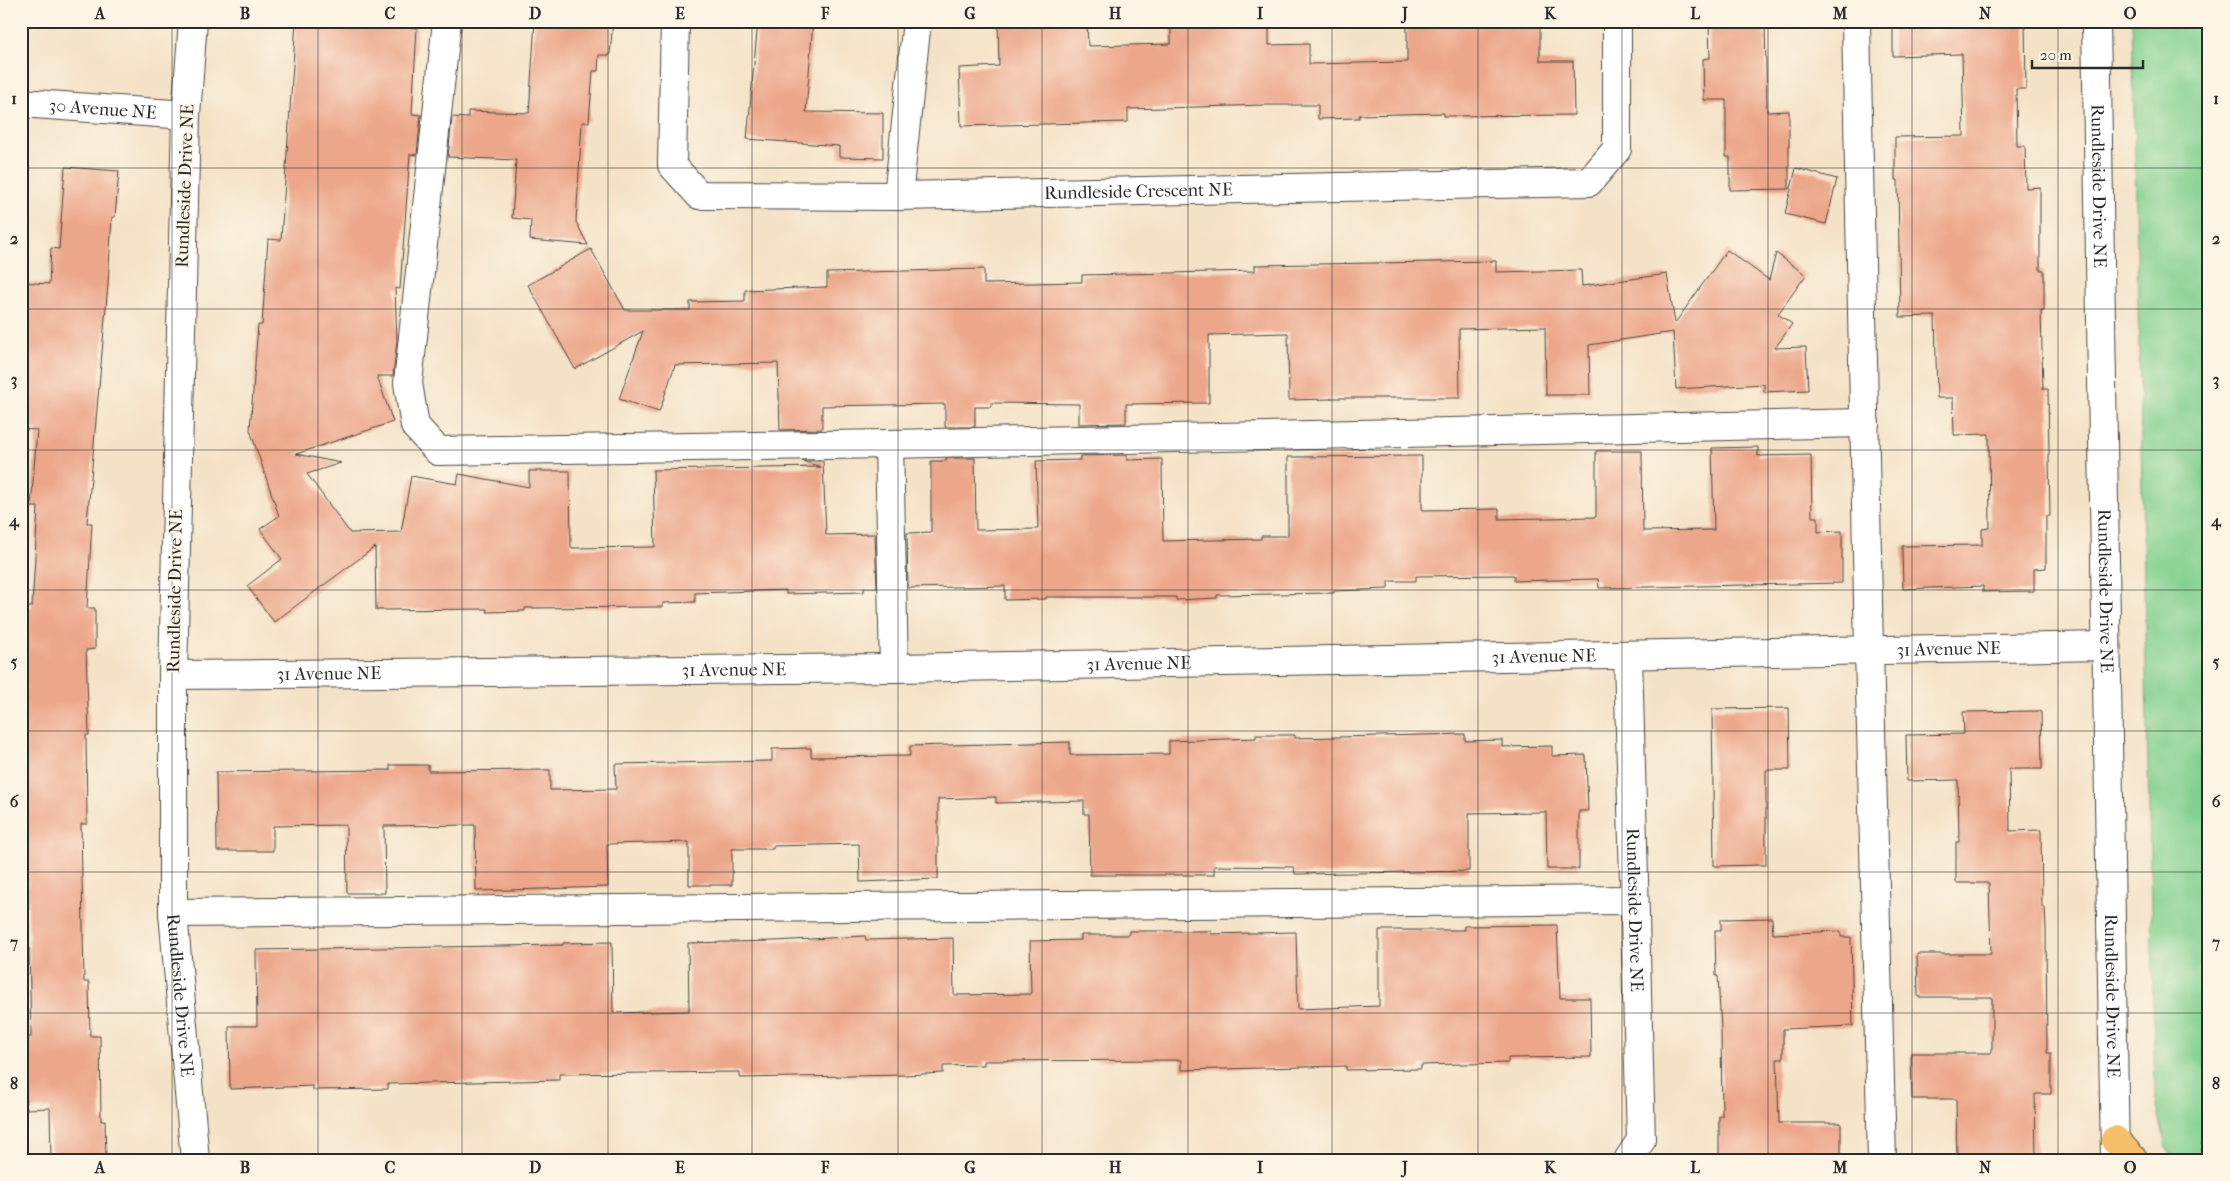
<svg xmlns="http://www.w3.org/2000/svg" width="2230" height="1181" font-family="'IM FELL French Canon',serif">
<rect width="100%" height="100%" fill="#fcf5e5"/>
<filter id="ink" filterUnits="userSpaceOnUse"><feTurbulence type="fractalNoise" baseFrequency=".02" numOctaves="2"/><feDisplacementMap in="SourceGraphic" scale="10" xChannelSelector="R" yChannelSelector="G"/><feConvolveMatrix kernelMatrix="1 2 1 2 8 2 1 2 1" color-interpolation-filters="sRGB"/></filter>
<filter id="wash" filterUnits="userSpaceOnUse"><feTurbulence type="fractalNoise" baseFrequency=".0096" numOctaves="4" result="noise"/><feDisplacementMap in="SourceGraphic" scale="20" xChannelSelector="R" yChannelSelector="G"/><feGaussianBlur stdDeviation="1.12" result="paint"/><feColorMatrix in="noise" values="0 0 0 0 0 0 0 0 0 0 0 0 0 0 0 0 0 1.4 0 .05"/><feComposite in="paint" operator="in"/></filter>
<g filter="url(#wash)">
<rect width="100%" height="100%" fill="#f4e2c7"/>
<!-- green -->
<polygon fill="#82d08f" stroke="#567e5d" points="2132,21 2209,21 2209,1160 2175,1160 2166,1148 2155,1096"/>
<g id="blocks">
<!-- building -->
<g fill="#eca689">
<polygon points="296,21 371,21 371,25 417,28 412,114 421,115 417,155 410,154 400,289 395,288 397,341 393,376 377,376 393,422 296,454 341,463 307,474 350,533 401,532 411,476 457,484 459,474 529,487 529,471 570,471 571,548 655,547 653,470 821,467 802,461 823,461 826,535 875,534 877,588 864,588 864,592 786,594 786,590 695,593 695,602 663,603 663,607 525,608 525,611 487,612 487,609 376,610 375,547 274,622 247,586 282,559 260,529 279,516 250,430 258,325 262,325 268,239 281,240"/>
<polygon points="535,21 613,21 610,55 599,55 598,71 593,71 589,122 582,122 576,222 588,245 530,240 531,220 512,218 516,160 448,157 452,117 468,118 468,111 529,113"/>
<polygon points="758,21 813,21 806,112 883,113 883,158 839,157 839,146 747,139"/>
<polygon points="998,21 1087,21 1088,46 1171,44 1171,21 1269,21 1269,45 1309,44 1309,64 1407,62 1407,21 1540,21 1540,61 1573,61 1574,115 1444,116 1444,113 1359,115 1359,118 1318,119 1318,105 1266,105 1128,109 1128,122 961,126 959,68 999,66"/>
<polygon points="1893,21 2025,21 2026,89 2016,89 2017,146 2025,146 2026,188 2040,187 2040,270 2044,270 2044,310 2041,310 2043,389 2048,389 2049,455 2050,516 2046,516 2046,568 2034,569 2034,591 1983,592 1983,586 1903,589 1902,546 1982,545 1982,529 1990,528 1989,434 1954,435 1953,398 1937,398 1935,316 1900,317 1898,180 1895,180 1895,137 1964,136 1962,54 1893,56"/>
<polygon points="1709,24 1765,24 1767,112 1789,111 1789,189 1730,190 1730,157 1726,157 1726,100 1704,100 1703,59 1710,58"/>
<polygon points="65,167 119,171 115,217 112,217 108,284 87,523 92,523 87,608 95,608 95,649 86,650 89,735 86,735 87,824 81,824 84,982 89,982 90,1036 100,1036 101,1121 105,1120 106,1160 51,1160 50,1108 26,1109 25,1037 31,1037 27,850 21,850 21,778 26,778 23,671 21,671 21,607 32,607 38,507 31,507 37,430 21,429 21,282 49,284 51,248 59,249"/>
<polygon points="1796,168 1837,179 1826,224 1785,214"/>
<polygon points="591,249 625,310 690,310 690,302 745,301 745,290 827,287 827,273 984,269 984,284 1082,282 1082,275 1255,271 1255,265 1496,261 1496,272 1581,270 1582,286 1667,274 1675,323 1727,250 1769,280 1776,253 1806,275 1778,314 1792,324 1775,348 1806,347 1808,390 1764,392 1764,384 1676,389 1673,332 1589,345 1590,395 1546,395 1545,327 1459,329 1460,398 1331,398 1331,399 1289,400 1288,333 1209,335 1209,403 1126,404 1126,423 1079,424 1079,404 991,403 991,407 975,407 975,427 945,427 945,404 822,406 822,429 780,430 778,363 675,365 659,412 619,399 643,331 575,369 528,285"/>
<polygon points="1758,447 1758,456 1811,455 1812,517 1818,517 1818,532 1842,531 1842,583 1599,588 1598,579 1514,581 1514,575 1416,576 1416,581 1388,581 1388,589 1334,591 1334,593 1217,595 1217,598 1176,600 1176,597 1046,597 1046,599 1005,600 1005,586 908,588 907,533 931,532 931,461 946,461 946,458 975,458 976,530 1038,529 1036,461 1080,460 1080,456 1127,455 1127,460 1162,459 1163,541 1261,539 1261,536 1288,536 1288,457 1422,456 1422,510 1499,509 1499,519 1596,517 1596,451 1642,451 1643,531 1714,530 1712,448"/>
<polygon points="1789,708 1790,770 1766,770 1766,865 1714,866 1712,709"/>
<polygon points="2041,711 2042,769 2009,769 2010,831 2041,830 2042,907 2045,907 2046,929 2047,1053 2051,1053 2051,1094 2035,1094 2036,1160 1957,1160 1956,1099 1912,1099 1911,1053 1992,1053 1992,997 1918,997 1917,954 1991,954 1989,883 1956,883 1956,842 1959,842 1958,780 1907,781 1906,735 1964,734 1963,712"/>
<polygon points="1465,734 1465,741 1502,740 1502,747 1552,746 1552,756 1586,755 1588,811 1579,811 1579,869 1547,869 1546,812 1469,813 1469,871 1295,874 1294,867 1214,866 1214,875 1090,875 1089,814 1084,814 1084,801 996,803 996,797 938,799 938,879 860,882 859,844 773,846 773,849 732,849 732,885 689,885 689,842 607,844 608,887 476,891 475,825 384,826 385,893 347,893 346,825 273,826 273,851 217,851 216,772 390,770 390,765 428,765 428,771 550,770 550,790 616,789 615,764 772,761 772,749 811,748 811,757 910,756 910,746 1070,742 1070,755 1169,754 1169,741 1256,738 1256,735 1295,735 1295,738"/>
<polygon points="1772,918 1773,934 1841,931 1841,937 1851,937 1853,1026 1783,1029 1783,1059 1777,1059 1779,1123 1841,1123 1841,1160 1795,1160 1795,1158 1719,1159 1719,1116 1722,1116 1721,1029 1718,976 1716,976 1715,931 1721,931 1721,919"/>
<polygon points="1557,925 1560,998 1590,998 1591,1057 1508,1058 1508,1063 1421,1065 1421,1069 1346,1070 1346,1066 1181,1070 1181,1060 984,1061 984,1065 943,1066 943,1073 905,1075 740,1078 740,1072 559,1074 559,1080 388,1084 388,1089 313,1090 313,1086 230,1089 229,1026 257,1026 256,950 563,945 563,943 612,942 613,1013 689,1011 688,943 775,941 865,936 866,940 953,938 954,995 1031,994 1030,941 1081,940 1081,935 1129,935 1129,931 1211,931 1211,934 1296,932 1298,1009 1379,1006 1379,930 1464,930 1464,926"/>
</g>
</g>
</g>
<g filter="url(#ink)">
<use href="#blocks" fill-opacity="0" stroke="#494642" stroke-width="1"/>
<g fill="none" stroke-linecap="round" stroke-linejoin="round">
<defs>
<g id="minor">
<path id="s1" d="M193 21 186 115 173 675V913L195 1160"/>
<polyline points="447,21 408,383 415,426 438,451 889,444 1865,423"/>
<path id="s2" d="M675 21 672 165 699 195 898 196 1589 182 1617 149V21"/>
<polyline points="1856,21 1869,650 1882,1160"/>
<path id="s3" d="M2096 21 2115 1160"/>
<path id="s4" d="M21 103 186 115"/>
<polyline points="898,196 917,21"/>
<polyline points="889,444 894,668"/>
<path id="s5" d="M1628 656 1641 1140 1628 1160"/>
<path id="s6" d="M173 675 894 668 2105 646"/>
<polyline points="173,913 1634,900"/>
</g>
<polyline id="major" points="2115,1140 2134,1160"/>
</defs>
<!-- minor casing -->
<use href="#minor" stroke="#494642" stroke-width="30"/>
<!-- major casing -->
<use href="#major" stroke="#494642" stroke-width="30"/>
<!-- path -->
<polyline stroke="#494642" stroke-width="3" stroke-dasharray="1 4" stroke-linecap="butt" points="2202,1160 2209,977"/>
<!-- minor -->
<use href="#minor" stroke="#fff" stroke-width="28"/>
<!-- major -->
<use href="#major" stroke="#f6c06b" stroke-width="28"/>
</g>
</g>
<!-- grid -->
<path fill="none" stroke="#2b2b2b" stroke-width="1" stroke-opacity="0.55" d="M172 21V1160M318 21V1160M462 21V1160M608 21V1160M752 21V1160M898 21V1160M1042 21V1160M1188 21V1160M1332 21V1160M1478 21V1160M1622 21V1160M1768 21V1160M1912 21V1160M2058 21V1160M21 168H2209M21 309H2209M21 450H2209M21 590H2209M21 731H2209M21 872H2209M21 1013H2209"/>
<g text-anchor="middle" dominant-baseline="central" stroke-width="4" stroke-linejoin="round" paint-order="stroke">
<!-- street labels -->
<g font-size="18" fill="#2b2b2b" stroke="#fcf5e5">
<text stroke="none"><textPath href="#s4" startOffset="82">30 Avenue NE</textPath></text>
<text transform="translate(185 186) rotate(-88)">Rundleside Drive NE</text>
<text stroke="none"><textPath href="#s3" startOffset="165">Rundleside Drive NE</textPath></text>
<text stroke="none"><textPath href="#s2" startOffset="624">Rundleside Crescent NE</textPath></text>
<text transform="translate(175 591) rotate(-89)">Rundleside Drive NE</text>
<text stroke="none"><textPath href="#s3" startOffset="570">Rundleside Drive NE</textPath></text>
<text stroke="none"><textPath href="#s6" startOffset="1776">31 Avenue NE</textPath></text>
<text stroke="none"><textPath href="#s6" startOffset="1371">31 Avenue NE</textPath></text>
<text stroke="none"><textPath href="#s6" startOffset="966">31 Avenue NE</textPath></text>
<text stroke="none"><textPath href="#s6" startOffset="561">31 Avenue NE</textPath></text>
<text stroke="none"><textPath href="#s6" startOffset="156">31 Avenue NE</textPath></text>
<text stroke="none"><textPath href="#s5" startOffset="254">Rundleside Drive NE</textPath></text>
<text stroke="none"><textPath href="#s1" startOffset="975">Rundleside Drive NE</textPath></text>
<text stroke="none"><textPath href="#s3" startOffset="975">Rundleside Drive NE</textPath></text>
</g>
</g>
<!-- margin -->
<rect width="2230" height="1181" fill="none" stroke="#fcf5e5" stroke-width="55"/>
<!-- scale -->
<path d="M2032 60v8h111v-8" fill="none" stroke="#2b2b2b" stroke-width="2.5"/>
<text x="2040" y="60" font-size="15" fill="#2b2b2b" stroke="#fcf5e5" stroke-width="4" paint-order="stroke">20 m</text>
<rect x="28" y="28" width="2174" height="1126" fill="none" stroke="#2b2b2b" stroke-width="2"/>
<g font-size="16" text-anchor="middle" font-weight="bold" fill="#2b2b2b">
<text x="100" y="19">A</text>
<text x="245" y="19">B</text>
<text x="390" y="19">C</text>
<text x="535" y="19">D</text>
<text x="680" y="19">E</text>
<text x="825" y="19">F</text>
<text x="970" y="19">G</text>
<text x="1115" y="19">H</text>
<text x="1260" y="19">I</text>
<text x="1405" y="19">J</text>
<text x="1550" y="19">K</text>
<text x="1695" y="19">L</text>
<text x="1840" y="19">M</text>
<text x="1985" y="19">N</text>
<text x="2130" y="19">O</text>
<text x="14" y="104">1</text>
<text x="2216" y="104">1</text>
<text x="14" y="244">2</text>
<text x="2216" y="244">2</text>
<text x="14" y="385">3</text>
<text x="2216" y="385">3</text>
<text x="14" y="526">4</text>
<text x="2216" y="526">4</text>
<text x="14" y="667">5</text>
<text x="2216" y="667">5</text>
<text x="14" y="807">6</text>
<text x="2216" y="807">6</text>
<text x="14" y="948">7</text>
<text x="2216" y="948">7</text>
<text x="14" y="1089">8</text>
<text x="2216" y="1089">8</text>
<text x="100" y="1173">A</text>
<text x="245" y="1173">B</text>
<text x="390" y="1173">C</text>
<text x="535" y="1173">D</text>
<text x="680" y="1173">E</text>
<text x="825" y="1173">F</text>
<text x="970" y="1173">G</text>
<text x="1115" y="1173">H</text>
<text x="1260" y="1173">I</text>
<text x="1405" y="1173">J</text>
<text x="1550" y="1173">K</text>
<text x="1695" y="1173">L</text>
<text x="1840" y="1173">M</text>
<text x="1985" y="1173">N</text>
<text x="2130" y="1173">O</text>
</g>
</svg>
